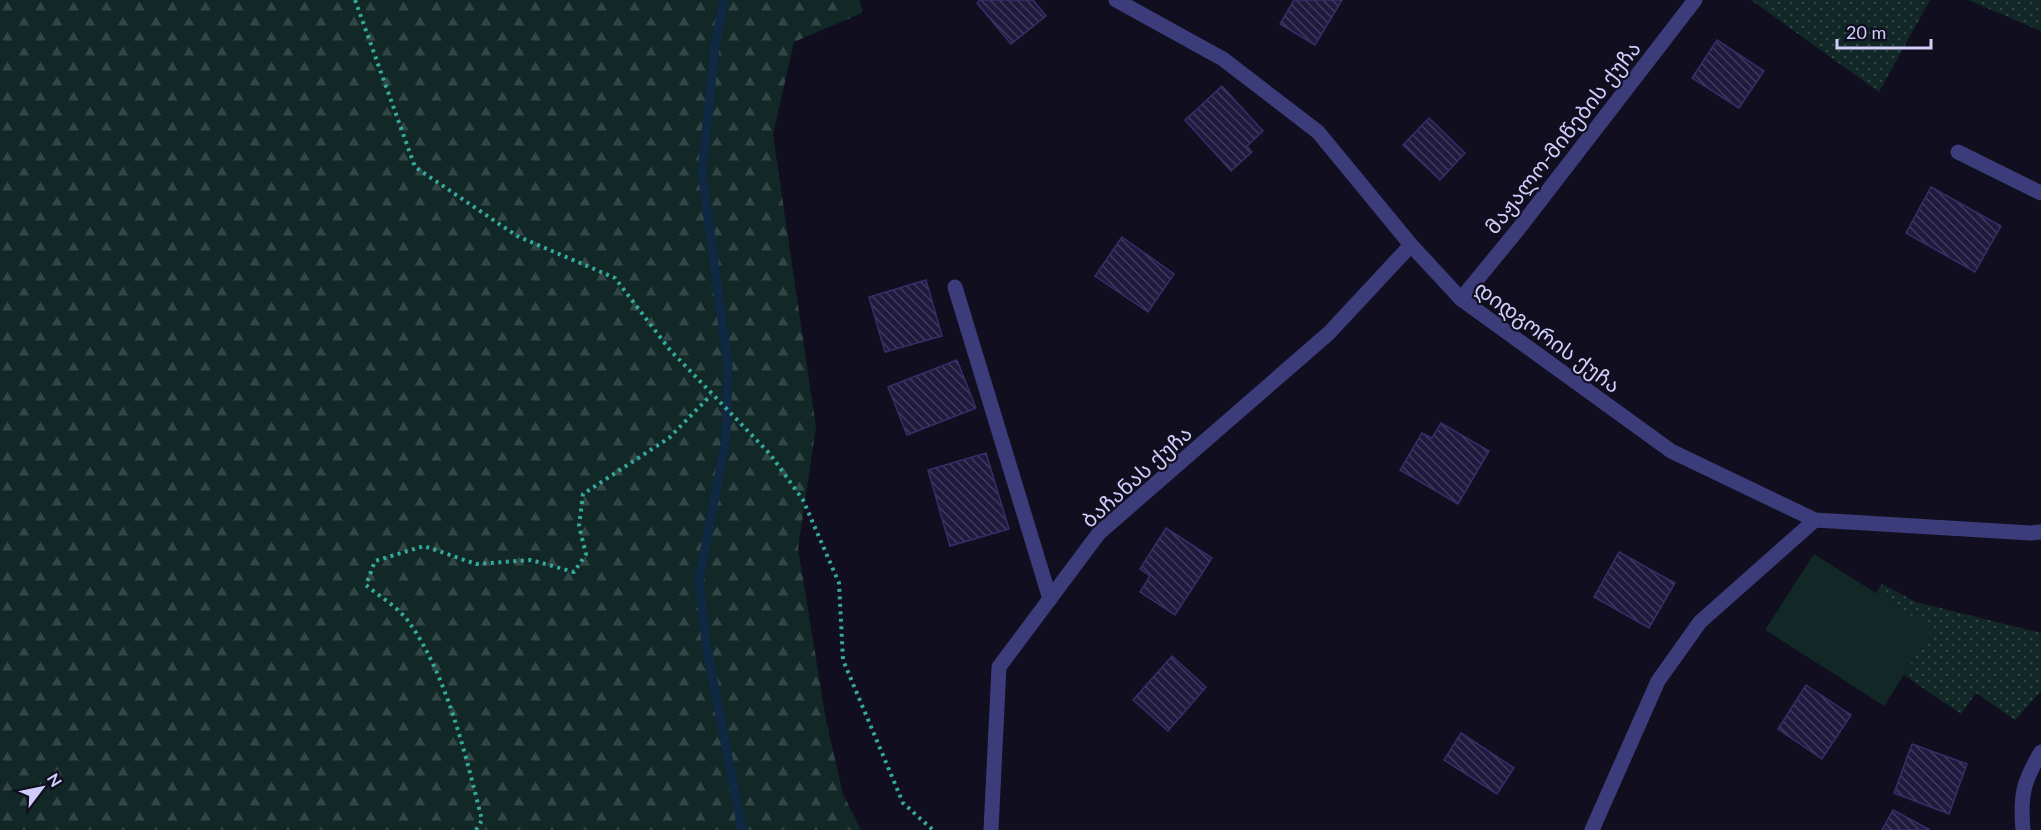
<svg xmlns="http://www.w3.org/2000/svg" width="2041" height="830" font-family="Lato,'Noto Sans Georgian',sans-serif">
<defs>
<pattern id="forest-firs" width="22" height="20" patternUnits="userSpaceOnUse" patternTransform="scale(1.5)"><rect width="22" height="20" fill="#112826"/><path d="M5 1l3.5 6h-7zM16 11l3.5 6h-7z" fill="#334646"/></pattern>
<pattern id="park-dots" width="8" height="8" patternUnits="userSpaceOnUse" patternTransform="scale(1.5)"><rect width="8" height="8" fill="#112826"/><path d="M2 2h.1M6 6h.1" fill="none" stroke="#334646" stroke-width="1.8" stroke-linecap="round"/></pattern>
<pattern id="building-back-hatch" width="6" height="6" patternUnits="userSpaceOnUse" patternTransform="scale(1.5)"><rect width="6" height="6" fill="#201b3e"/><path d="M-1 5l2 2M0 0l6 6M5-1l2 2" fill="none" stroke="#3f3b5b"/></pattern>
</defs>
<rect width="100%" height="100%" fill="#100e1f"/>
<!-- grass -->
<polygon fill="#112826" points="1814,554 1933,629 1884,706 1765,630"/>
<!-- forest -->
<polygon fill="url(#forest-firs)" points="0,0 860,0 862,13 794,42 773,135 816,427 798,548 826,720 843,794 861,830 0,830"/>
<!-- park -->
<g fill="url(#park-dots)">
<polygon points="1751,0 1930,0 1879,92"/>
<polygon points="1968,0 2041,0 2041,31"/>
<polygon points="1882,584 1916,602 2041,633 2041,691 2015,720 1976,693 1961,714 1904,675 1932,629 1876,593"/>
</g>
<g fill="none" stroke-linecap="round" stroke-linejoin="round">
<!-- stream -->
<polyline stroke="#112844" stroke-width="9" points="724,0 715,47 702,172 728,366 727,413 725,444 699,580 706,643 742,830"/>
</g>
<!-- building -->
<g fill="url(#building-back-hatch)" stroke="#372e69" stroke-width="1.5">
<polygon points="980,0 1033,0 1046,16 1011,44 977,3"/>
<polygon points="1294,0 1342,0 1315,45 1280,24"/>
<polygon points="1717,40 1764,71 1739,108 1692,78"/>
<polygon points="1222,86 1263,131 1247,146 1252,152 1231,171 1185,120"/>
<polygon points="1429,118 1465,153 1440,180 1403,145"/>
<polygon points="1931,187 2001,226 1975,272 1906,233"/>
<polygon points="1122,237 1174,274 1148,312 1095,276"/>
<polygon points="926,280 942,336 885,352 869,297"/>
<polygon points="957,360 976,408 907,435 888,387"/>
<polygon points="1441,423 1489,451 1458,504 1400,470 1422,433 1432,438"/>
<polygon points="986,453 1009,529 950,546 928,470"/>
<polygon points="1166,528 1212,558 1175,615 1140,592 1150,576 1140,569"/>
<polygon points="1619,552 1675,583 1649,628 1594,597"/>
<polygon points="1172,656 1206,687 1168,731 1133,700"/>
<polygon points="1806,685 1851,715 1822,759 1778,729"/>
<polygon points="1461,733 1514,768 1497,794 1444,760"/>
<polygon points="1912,744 1967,764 1949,814 1894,793"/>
<polygon points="1893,810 1930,830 1882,830"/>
</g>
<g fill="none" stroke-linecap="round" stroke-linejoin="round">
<!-- path -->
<g stroke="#35a99d" stroke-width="4" stroke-dasharray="3 4.5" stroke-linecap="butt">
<polyline points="355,0 415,167 517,236 615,278 670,350 770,454 803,500 839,583 843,660 903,803 933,830"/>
<path d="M476 830 482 820C466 757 447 674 408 621 398 607 379 596 366 585L375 561 424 546 476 564 531 560 574 572 586 554 579 526 583 494 669 438 711 395"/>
</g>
<!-- minor -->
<g stroke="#3c3c7b" stroke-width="15">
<polyline points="1116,0 1223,59 1318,132 1411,245 1461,299 1671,451 1815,520 2031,533 2041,532"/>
<polyline points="1958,152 2041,193"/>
<polyline points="955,287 1050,599"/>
<polyline points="1461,299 1520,227 1695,0"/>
<polyline points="991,830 999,667 1099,533 1329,333 1411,245"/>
<polyline points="1592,830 1658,681 1700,622 1815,520"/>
<path d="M2023 830C2020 796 2023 782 2041 752"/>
</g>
</g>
<g text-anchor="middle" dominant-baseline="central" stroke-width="4.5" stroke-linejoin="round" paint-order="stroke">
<!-- street labels -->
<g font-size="21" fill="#d1cefc" stroke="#100e1f">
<text transform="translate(1562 137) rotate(-52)">მაჟალო-მიწების ქუჩა</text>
<text transform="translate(1548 336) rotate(36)">დიდგორის ქუჩა</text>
<text transform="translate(1136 476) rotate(-42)">ბაჩანას ქუჩა</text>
</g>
</g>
<!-- north arrow -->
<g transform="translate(42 788) rotate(58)" stroke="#100e1f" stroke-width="4.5" paint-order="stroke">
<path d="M0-4.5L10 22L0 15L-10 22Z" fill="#d1cefc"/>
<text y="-9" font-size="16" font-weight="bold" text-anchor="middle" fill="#d1cefc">N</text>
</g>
<!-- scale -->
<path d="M1837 39v9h94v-9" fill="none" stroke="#d1cefc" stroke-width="3"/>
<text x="1846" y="39" font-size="18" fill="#d1cefc" stroke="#100e1f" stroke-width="4.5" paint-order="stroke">20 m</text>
</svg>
